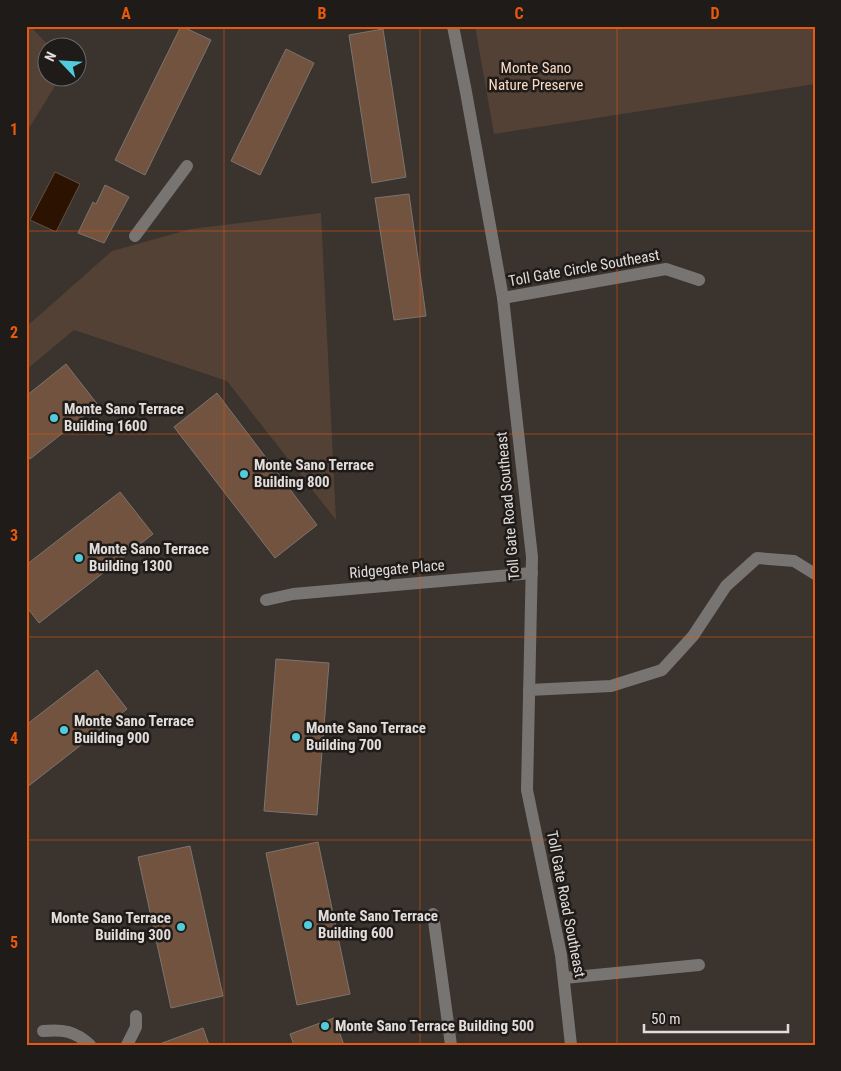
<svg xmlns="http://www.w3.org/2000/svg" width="841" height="1071" font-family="'Roboto Condensed',sans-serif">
<rect width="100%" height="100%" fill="#3a332e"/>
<!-- green -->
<g fill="#534135">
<polygon points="26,26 30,26 50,47 48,48 48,78 60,78 26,133"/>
<polygon points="475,26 815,26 815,84 494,134"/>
<polygon points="321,213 336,520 227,381 74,330 26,370 26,327 112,251 191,229"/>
</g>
<!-- water -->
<polygon fill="#2c1301" stroke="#635042" points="55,172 80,184 56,232 30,220"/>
<!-- building -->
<g fill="#71533f" stroke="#7c746e">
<polygon points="181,26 211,40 145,175 115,160"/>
<polygon points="383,29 406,177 372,183 349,35"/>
<polygon points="286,49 314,63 260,175 231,161"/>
<polygon points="105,185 129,197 104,243 78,233 93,202 96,204"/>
<polygon points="409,194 426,316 394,320 375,198"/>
<polygon points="66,364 98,405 30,459 26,454 26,396"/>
<polygon points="217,393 317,525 275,558 174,427"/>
<polygon points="120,492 153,534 39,623 26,606 26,565"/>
<polygon points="276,659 329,663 317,815 264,811"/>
<polygon points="97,670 127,709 26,788 26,725"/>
<polygon points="318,842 350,994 297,1005 266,853"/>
<polygon points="190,846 223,996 171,1008 138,857"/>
<polygon points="334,1018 344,1045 294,1045 290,1034"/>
<polygon points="203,1028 209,1045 157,1045"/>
</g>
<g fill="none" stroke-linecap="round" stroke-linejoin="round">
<!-- minor -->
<g stroke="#787472" stroke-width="12">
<polyline points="453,26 466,92 503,298 532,557 527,790 561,955 571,1045"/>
<polyline points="135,236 187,166"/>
<polyline points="503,298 666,269 699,280"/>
<polyline points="266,600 293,594 532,573"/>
<polyline points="529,690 611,686 662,670 693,636 726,586 757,558 794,561 815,574"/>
<polyline points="433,914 451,1045"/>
<polyline points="564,978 699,965"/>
<path d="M43 1031C63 1029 75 1031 90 1045"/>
<polyline points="127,1045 136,1027 136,1016"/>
</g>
</g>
<!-- grid -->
<path fill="none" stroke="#e8590c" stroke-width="1" stroke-opacity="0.55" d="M224 26V1045M420 26V1045M617 26V1045M26 231H815M26 434H815M26 637H815M26 840H815"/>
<!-- markers -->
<g fill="#52cbda" stroke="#1f1b19" stroke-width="2">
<circle cx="54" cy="418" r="5"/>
<circle cx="244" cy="474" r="5"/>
<circle cx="79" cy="558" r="5"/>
<circle cx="64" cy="730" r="5"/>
<circle cx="296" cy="737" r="5"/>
<circle cx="308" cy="925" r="5"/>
<circle cx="181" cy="927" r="5"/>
<circle cx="325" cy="1026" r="5"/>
</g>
<g text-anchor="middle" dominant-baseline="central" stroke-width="5" stroke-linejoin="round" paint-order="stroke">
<!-- park labels -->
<g font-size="15" fill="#fcdbc4" stroke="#1f1b19">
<text x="536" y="68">Monte Sano<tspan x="536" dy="17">Nature Preserve</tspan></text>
</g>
<!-- street labels -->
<g font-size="15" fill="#e2ddda" stroke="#1f1b19">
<text transform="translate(584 268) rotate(-10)">Toll Gate Circle Southeast</text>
<text transform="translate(508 506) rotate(-95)">Toll Gate Road Southeast</text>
<text transform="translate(397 569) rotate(-5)">Ridgegate Place</text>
<text transform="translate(566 904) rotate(79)">Toll Gate Road Southeast</text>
</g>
<!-- poi labels -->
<g font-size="15" font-weight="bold" fill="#e2ddda" stroke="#1f1b19" text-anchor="start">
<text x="64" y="409">Monte Sano Terrace<tspan x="64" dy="17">Building 1600</tspan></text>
<text x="254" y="465">Monte Sano Terrace<tspan x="254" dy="17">Building 800</tspan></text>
<text x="89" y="549">Monte Sano Terrace<tspan x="89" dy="17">Building 1300</tspan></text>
<text x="74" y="721">Monte Sano Terrace<tspan x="74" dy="17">Building 900</tspan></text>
<text x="306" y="728">Monte Sano Terrace<tspan x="306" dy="17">Building 700</tspan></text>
<text x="318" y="916">Monte Sano Terrace<tspan x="318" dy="17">Building 600</tspan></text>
<text x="171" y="918" text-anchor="end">Monte Sano Terrace<tspan x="171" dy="17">Building 300</tspan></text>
<text x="335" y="1026">Monte Sano Terrace Building 500</text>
</g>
</g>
<!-- border -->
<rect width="841" height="1071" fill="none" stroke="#1f1b19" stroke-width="55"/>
<!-- north arrow -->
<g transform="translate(62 62) rotate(295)"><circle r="24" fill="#1f1b19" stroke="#6d6966"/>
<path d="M0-4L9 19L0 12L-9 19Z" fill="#52cbda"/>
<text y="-8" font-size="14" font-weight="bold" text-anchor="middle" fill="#e2ddda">N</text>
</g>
<!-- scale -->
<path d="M644 1024v8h144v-8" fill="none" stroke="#e2ddda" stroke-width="2.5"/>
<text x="651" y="1024" font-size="15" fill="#e2ddda" stroke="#1f1b19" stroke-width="4" paint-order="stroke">50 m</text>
<rect x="28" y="28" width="786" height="1016" fill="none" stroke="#e8590c" stroke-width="2"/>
<g font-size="16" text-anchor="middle" font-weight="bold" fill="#e8590c">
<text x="126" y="19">A</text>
<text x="322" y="19">B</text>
<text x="519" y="19">C</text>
<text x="715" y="19">D</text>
<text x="14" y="135">1</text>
<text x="14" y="338">2</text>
<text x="14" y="541">3</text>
<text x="14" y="744">4</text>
<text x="14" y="948">5</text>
</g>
</svg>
